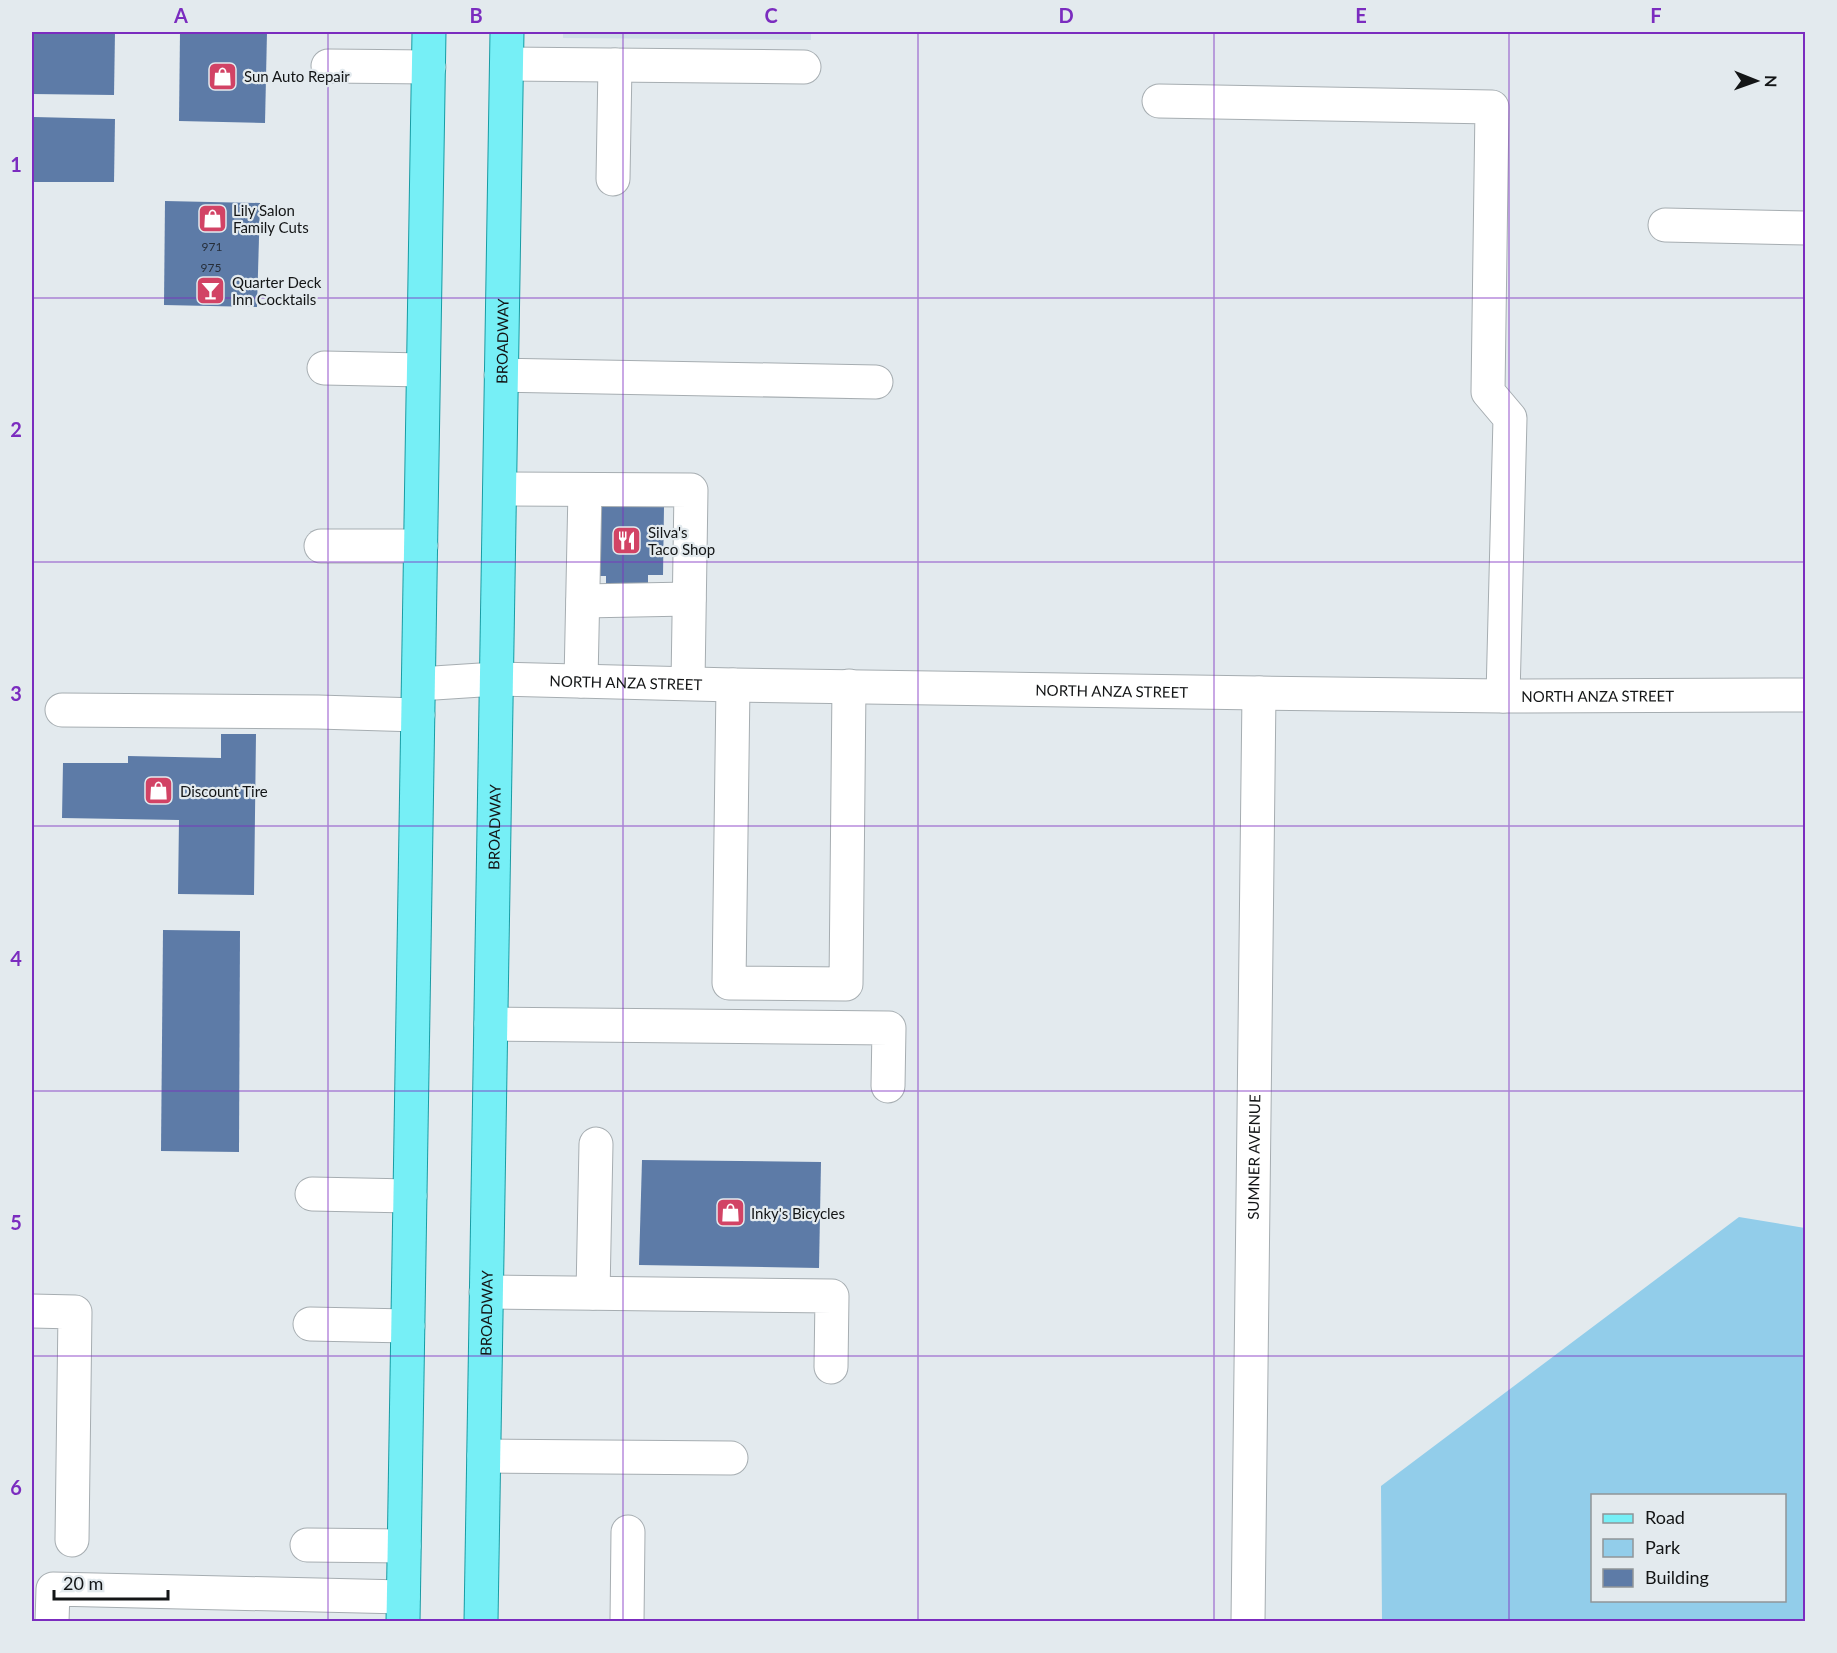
<svg xmlns="http://www.w3.org/2000/svg" width="1837" height="1653" font-family="Lato,sans-serif">
<rect width="100%" height="100%" fill="#e3eaee"/>
<!-- built -->
<polygon fill="#cfdfe7" points="563,32 811,32 811,40 563,38"/>
<!-- green -->
<path fill="#92cdea" fill-rule="evenodd" d="M1739 1217 1805 1228V1621H1382L1381 1486ZM1592 1496H1784V1600H1592Z"/>
<!-- building -->
<g fill="#5d7ba7">
<polygon points="32,32 115,32 114,95 32,94"/>
<polygon points="180,32 267,32 265,123 179,121"/>
<polygon points="34,117 115,119 114,182 34,182"/>
<polygon points="165,201 260,203 257,307 164,305"/>
<polygon points="591,506 664,507 663,575 648,575 648,586 606,585 606,576 590,576"/>
<polygon points="221,734 256,734 254,895 178,894 179,820 62,818 63,763 128,763 128,756 221,758"/>
<polygon points="163,930 240,931 239,1152 161,1151"/>
<polygon points="642,1160 821,1162 819,1268 639,1265"/>
</g>
<g fill="none" stroke-linecap="round" stroke-linejoin="round">
<defs>
<g id="minor">
<polyline points="507,64 804,67"/>
<polyline points="328,66 429,67"/>
<polyline points="1159,101 1492,107 1488,392 1510,418 1503,696"/>
<polyline points="613,179 615,65"/>
<polyline points="1665,225 1806,228"/>
<polyline points="324,368 423,370"/>
<polyline points="501,375 876,382"/>
<polyline points="500,489 691,490 688,683"/>
<polyline points="321,546 421,546"/>
<polyline points="583,601 689,599"/>
<polyline points="581,681 585,490"/>
<path id="s1" d="M419 684 496 679 733 685 1259 693 1503 696 1806 695"/>
<polyline points="733,685 729,983 846,984 849,686"/>
<polyline points="62,710 318,712 418,715"/>
<polyline points="491,1024 889,1028 888,1086"/>
<polyline points="312,1194 410,1196"/>
<polyline points="486,1292 832,1296 831,1367"/>
<polyline points="593,1293 596,1144"/>
<polyline points="32,1311 75,1312 72,1540"/>
<polyline points="310,1324 408,1326"/>
<polyline points="484,1456 731,1458"/>
<polyline points="307,1545 404,1546"/>
<polyline points="52,1622 53,1589 403,1597"/>
<polyline points="627,1622 628,1532"/>
<path id="s2" d="M1248 1622 1259 693"/>
</g>
<g id="major">
<polyline points="403,1622 429,32"/>
<path id="s3" d="M481 1622 507 32"/>
</g>
</defs>
<!-- minor casing -->
<use href="#minor" stroke="#a6adb1" stroke-width="35"/>
<!-- major casing -->
<use href="#major" stroke="#189ca4" stroke-width="35"/>
<!-- minor -->
<use href="#minor" stroke="#fff" stroke-width="33"/>
<!-- major -->
<use href="#major" stroke="#76eff6" stroke-width="33"/>
</g>
<!-- grid -->
<path fill="none" stroke="#7b2cbf" stroke-width="1.5" stroke-opacity="0.55" d="M328 32V1622M623 32V1622M918 32V1622M1214 32V1622M1509 32V1622M32 298H1806M32 562H1806M32 826H1806M32 1091H1806M32 1356H1806"/>
<!-- icons -->
<defs>
<symbol id="shop-square" viewBox="-11 -11 22 22"><rect x="-9" y="-9" width="18" height="18" rx="4" fill="#d24365" stroke="#e3eaee"/><path d="M-5-2.5h2.3a2.7 3.5 0 0 1 5.4 0H5L5.5 6h-11ZM-1.5-2.5h3a1.5 2.3 0 0 0-3 0Z" fill="#fff"/></symbol>
<symbol id="bar-square" viewBox="-11 -11 22 22"><rect x="-9" y="-9" width="18" height="18" rx="4" fill="#d24365" stroke="#e3eaee"/><path d="M-6-5H6L.8 .8V4.5H3.5V6h-7V4.5H-.8V.8Z" fill="#fff"/></symbol>
<symbol id="restaurant-square" viewBox="-11 -11 22 22"><rect x="-9" y="-9" width="18" height="18" rx="4" fill="#d24365" stroke="#e3eaee"/><path d="M-5-6h1v4h1v-4h1v4h1v-4h1v5L-1.5 .5V6h-2V.5L-5-1ZM5-6V6H3V1.5H1.5Q1.5-4 5-6Z" fill="#fff"/></symbol>
</defs>
<g fill-rule="evenodd">
<use href="#shop-square" x="206" y="60" width="33" height="33"/>
<use href="#shop-square" x="196" y="202" width="33" height="33"/>
<use href="#bar-square" x="194" y="274" width="33" height="33"/>
<use href="#restaurant-square" x="610" y="524" width="33" height="33"/>
<use href="#shop-square" x="142" y="774" width="33" height="33"/>
<use href="#shop-square" x="714" y="1196" width="33" height="33"/>
</g>
<g text-anchor="middle" dominant-baseline="central" stroke-width="4.5" stroke-linejoin="round" paint-order="stroke">
<!-- number labels -->
<g font-size="12" fill="#262e3a">
<text x="212" y="246">971</text>
<text x="211" y="267">975</text>
</g>
<!-- poi labels -->
<g font-size="15" fill="#131516" stroke="#e3eaee" text-anchor="start">
<text x="244" y="76">Sun Auto Repair</text>
<text x="233" y="210">Lily Salon<tspan x="233" dy="17">Family Cuts</tspan></text>
<text x="232" y="282">Quarter Deck<tspan x="232" dy="17">Inn Cocktails</tspan></text>
<text x="648" y="532">Silva's<tspan x="648" dy="17">Taco Shop</tspan></text>
<text x="180" y="791">Discount Tire</text>
<text x="751" y="1213">Inky's Bicycles</text>
</g>
<!-- street labels -->
<g font-size="15" fill="#131516" stroke="#e3eaee">
<text stroke="none"><textPath href="#s3" startOffset="1281">BROADWAY</textPath></text>
<text stroke="none"><textPath href="#s1" startOffset="207">NORTH ANZA STREET</textPath></text>
<text stroke="none"><textPath href="#s1" startOffset="693">NORTH ANZA STREET</textPath></text>
<text stroke="none"><textPath href="#s1" startOffset="1179">NORTH ANZA STREET</textPath></text>
<text stroke="none"><textPath href="#s3" startOffset="795">BROADWAY</textPath></text>
<text stroke="none"><textPath href="#s2" startOffset="465">SUMNER AVENUE</textPath></text>
<text stroke="none"><textPath href="#s3" startOffset="309">BROADWAY</textPath></text>
</g>
</g>
<!-- border -->
<rect width="1837" height="1653" fill="none" stroke="#e3eaee" stroke-width="66"/>
<!-- legend -->
<rect x="1591" y="1494" width="195" height="108" fill="#e3eaee" stroke="#909598" stroke-width="1.5"/>
<rect x="1603" y="1514" width="30" height="9" fill="#76eff6" stroke="#909598" stroke-width="1.5"/>
<text x="1645" y="1524" font-size="18" fill="#131516">Road</text>
<rect x="1603" y="1539" width="30" height="18" fill="#92cdea" stroke="#909598" stroke-width="1.5"/>
<text x="1645" y="1554" font-size="18" fill="#131516">Park</text>
<rect x="1603" y="1569" width="30" height="18" fill="#5d7ba7" stroke="#909598" stroke-width="1.5"/>
<text x="1645" y="1584" font-size="18" fill="#131516">Building</text>
<!-- north arrow -->
<g transform="translate(1756 81) rotate(91)" stroke="#e3eaee" stroke-width="4.5" paint-order="stroke">
<path d="M0-4.5L10 22L0 15L-10 22Z" fill="#131516"/>
<text y="-9" font-size="16" font-weight="bold" text-anchor="middle" fill="#131516">N</text>
</g>
<!-- scale -->
<path d="M54 1590v9h114v-9" fill="none" stroke="#131516" stroke-width="3"/>
<text x="63" y="1590" font-size="18" fill="#131516" stroke="#e3eaee" stroke-width="4.5" paint-order="stroke">20 m</text>
<rect x="33" y="33" width="1771" height="1587" fill="none" stroke="#7b2cbf" stroke-width="2"/>
<g font-size="20" text-anchor="middle" font-weight="bold" fill="#7b2cbf">
<text x="181" y="23">A</text>
<text x="476" y="23">B</text>
<text x="771" y="23">C</text>
<text x="1066" y="23">D</text>
<text x="1361" y="23">E</text>
<text x="1656" y="23">F</text>
<text x="16" y="172">1</text>
<text x="16" y="437">2</text>
<text x="16" y="701">3</text>
<text x="16" y="966">4</text>
<text x="16" y="1230">5</text>
<text x="16" y="1495">6</text>
</g>
</svg>
